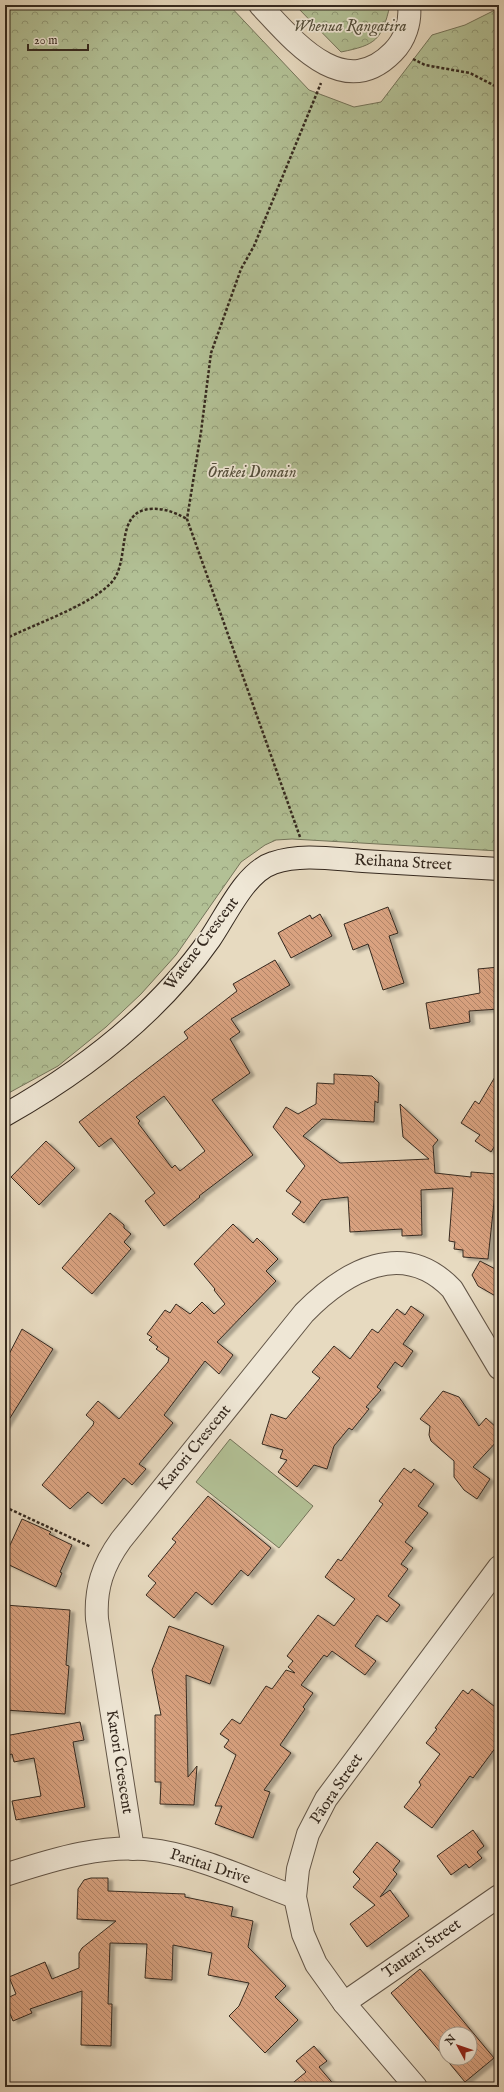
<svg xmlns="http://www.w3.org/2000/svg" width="504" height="2092" font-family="'IM FELL English',serif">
<defs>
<pattern id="forest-crowns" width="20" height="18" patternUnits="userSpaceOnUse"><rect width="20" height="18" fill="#b2c095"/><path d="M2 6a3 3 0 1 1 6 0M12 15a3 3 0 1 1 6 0" fill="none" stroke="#929c79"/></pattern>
<pattern id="building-back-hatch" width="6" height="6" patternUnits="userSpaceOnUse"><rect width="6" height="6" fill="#d9a280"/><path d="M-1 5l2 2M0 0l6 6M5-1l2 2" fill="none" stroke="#b18468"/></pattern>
<filter id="shadow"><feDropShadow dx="4.5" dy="2.5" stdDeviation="1" flood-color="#0004"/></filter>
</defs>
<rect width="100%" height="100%" fill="#e7dac0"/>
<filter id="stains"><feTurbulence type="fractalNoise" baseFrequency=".005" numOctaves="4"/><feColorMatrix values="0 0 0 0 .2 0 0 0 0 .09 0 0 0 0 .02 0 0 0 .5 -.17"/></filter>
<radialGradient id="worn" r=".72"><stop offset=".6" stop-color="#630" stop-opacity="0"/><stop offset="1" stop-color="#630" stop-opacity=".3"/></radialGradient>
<!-- grass -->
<polygon fill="#b2c095" stroke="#74745a" points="230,1439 313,1506 279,1548 196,1482"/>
<!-- forest -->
<g fill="url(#forest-crowns)" stroke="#74745a">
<polygon points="5,5 229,5 309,90 354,107 381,102 432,35 465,25 499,8 499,851 292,839 276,840 265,845 241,862 176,955 141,994 106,1027 58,1066 5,1095"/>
<path d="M295 5H390C382 40 376 45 341 52Z"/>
</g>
<!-- building -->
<g fill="url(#building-back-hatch)" stroke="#35291f" fill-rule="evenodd" filter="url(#shadow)">
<polygon points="388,907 398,933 389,936 404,983 383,990 368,944 353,950 344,924"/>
<polygon points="320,914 332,936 291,958 278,933 310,915 312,919"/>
<path d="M275 960 290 985 231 1019 240 1032 230 1039 250 1073 212 1100 253 1155 199 1196 200 1197 164 1226 145 1201 155 1193 111 1138 99 1147 79 1122 188 1038 184 1032 237 991 233 984ZM164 1096 205 1151 180 1171 175 1165 172 1168 138 1123 140 1121 136 1117Z"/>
<polygon points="499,967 499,1009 469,1011 470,1022 430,1029 426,1003 480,993 478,969"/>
<polygon points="499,1070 499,1139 491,1152 475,1141 480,1135 461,1123 475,1101 479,1104"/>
<polygon points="334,1074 372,1076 379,1083 378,1103 375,1101 374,1122 322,1119 303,1136 340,1163 429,1159 403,1137 400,1104 438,1140 433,1146 435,1173 471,1177 471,1172 497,1174 488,1259 463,1257 463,1250 454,1249 455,1242 449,1241 453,1188 421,1190 422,1235 402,1236 402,1229 350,1232 348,1197 321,1200 304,1223 292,1214 301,1202 286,1191 305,1166 273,1127 286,1107 298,1114 316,1104 317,1083 334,1084"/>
<polygon points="46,1141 75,1168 39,1205 11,1177"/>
<polygon points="110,1213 124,1225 124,1228 131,1234 124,1242 131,1249 92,1294 62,1268"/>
<polygon points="233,1224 253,1243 257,1238 278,1259 266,1271 276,1281 217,1342 233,1355 219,1374 205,1361 164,1415 173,1423 139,1464 146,1469 132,1485 124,1478 102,1504 88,1492 70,1509 42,1485 93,1425 94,1422 86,1415 98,1401 119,1419 168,1362 169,1358 156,1349 158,1347 149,1340 152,1337 147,1334 165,1310 170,1313 176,1304 190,1314 202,1302 214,1314 225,1304 214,1290 215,1289 194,1264"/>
<polygon points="480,1261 499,1271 499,1298 478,1286 472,1275"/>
<polygon points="411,1306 424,1315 403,1344 413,1351 402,1367 395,1362 377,1387 381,1390 366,1407 369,1409 352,1430 349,1428 334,1446 327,1469 314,1465 297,1487 278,1472 287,1460 280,1458 283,1450 262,1444 271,1414 286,1419 320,1378 312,1372 334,1346 350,1359 372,1329 378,1333 397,1309 405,1315"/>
<polygon points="22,1329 53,1349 5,1426 5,1362"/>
<polygon points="443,1391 459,1397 479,1426 486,1418 499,1430 499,1439 473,1467 490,1479 477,1499 464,1490 454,1477 454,1461 431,1441 429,1435 430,1426 420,1419"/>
<polygon points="404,1468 411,1473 414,1469 434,1484 418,1506 428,1513 405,1542 413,1548 401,1564 408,1569 388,1596 400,1605 387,1622 377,1615 355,1646 376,1661 365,1675 332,1651 327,1657 324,1655 301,1685 313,1693 303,1707 305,1709 280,1745 291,1753 264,1790 270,1792 253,1838 215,1824 222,1806 215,1806 236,1755 224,1747 229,1740 220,1734 232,1719 240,1724 266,1686 272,1689 286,1670 295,1673 288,1667 293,1661 287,1656 318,1615 334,1626 355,1599 325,1577 338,1559 341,1561 383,1504 379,1501"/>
<polygon points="208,1496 271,1548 248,1576 241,1570 212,1605 196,1592 174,1618 146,1595 156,1583 148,1576 176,1542 172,1539"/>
<polygon points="22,1519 51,1532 49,1534 72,1545 60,1572 62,1573 56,1587 5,1563 5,1556"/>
<polygon points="5,1605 70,1610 66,1665 69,1666 65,1714 5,1710"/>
<polygon points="169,1626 224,1646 210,1684 186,1675 188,1777 197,1766 194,1805 160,1804 161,1782 155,1782 155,1715 161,1715 152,1670"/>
<polygon points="472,1689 499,1710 499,1743 473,1778 470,1776 432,1828 404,1807 421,1785 419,1782 440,1754 426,1743 437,1729 435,1728 463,1690 468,1694"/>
<polygon points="80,1722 84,1740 73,1742 85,1807 16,1820 12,1801 41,1796 34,1758 14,1762 12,1754 5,1756 5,1736"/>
<polygon points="473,1830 484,1846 477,1852 482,1858 469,1868 466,1864 451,1875 437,1856"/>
<polygon points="377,1842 400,1861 393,1870 397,1874 380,1897 390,1890 409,1916 367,1947 350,1924 375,1905 353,1887 360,1879 353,1872"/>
<polygon points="91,1878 108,1878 108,1891 185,1894 185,1897 233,1907 231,1916 253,1921 248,1947 286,1986 275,1997 298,2020 265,2053 229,2016 239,2006 249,1983 208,1975 212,1953 173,1945 172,1980 145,1978 147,1944 110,1943 108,2004 112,2004 111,2046 81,2045 82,1991 30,2009 32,2013 13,2021 5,2002 5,1999 16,1994 9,1977 45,1962 52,1979 79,1968 79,1953 82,1948 116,1921 77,1919 78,1889 84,1880"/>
<path d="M420 1969 494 2058 465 2082 391 1993ZM446 2034H470V2058H446Z"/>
<polygon points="314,2046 327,2061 319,2067 336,2087 288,2087 306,2072 296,2061"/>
</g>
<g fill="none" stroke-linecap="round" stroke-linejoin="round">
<defs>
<g id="street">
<path d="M260 5C293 40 343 103 393 52 405 40 411 22 409 5"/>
<path d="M133 1849 97 1619C95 1588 103 1565 121 1540L304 1313C345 1271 403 1238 452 1289L499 1368"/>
<path d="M5 1875C54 1859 107 1842 160 1851 206 1859 251 1881 295 1897"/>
<polyline points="344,2003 499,1896"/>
<polyline points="416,2087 344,2003 316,1964 303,1934 295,1897 298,1869 308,1834 326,1799 499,1567"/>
</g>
<path id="secondary" d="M5 1115C83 1071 158 1013 210 939 226 916 245 872 273 863 301 853 334 859 363 861 408 864 454 866 499 869"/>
</defs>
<!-- street casing -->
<use href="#street" stroke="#625547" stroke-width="24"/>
<!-- secondary casing -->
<use href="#secondary" stroke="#35291f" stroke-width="24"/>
<!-- path -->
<g stroke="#35291f" stroke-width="2.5" stroke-dasharray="3 2" stroke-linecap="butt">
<polyline points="413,59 425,65 470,73 499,88"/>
<path d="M5 639C35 624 88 606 110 584 132 563 113 512 150 509 164 508 174 512 187 519"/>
<polyline points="300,837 187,519 201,432 211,353 241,269 254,246 321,83"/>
<polyline points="5,1507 91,1547"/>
</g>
<!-- street -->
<use href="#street" stroke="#efe7d6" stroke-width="22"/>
<!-- secondary -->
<use href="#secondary" stroke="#efe7d6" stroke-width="22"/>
</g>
<g text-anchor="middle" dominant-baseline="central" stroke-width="3.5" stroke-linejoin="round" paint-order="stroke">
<!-- park labels -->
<g font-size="16" font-style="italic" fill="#544f3c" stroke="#efe7d6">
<text x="350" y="27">Whenua Rangatira</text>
<text x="252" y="473">Ōrākei Domain</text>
</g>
<!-- street labels -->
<g font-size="16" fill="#35291f" stroke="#efe7d6">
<text transform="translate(403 863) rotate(3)">Reihana Street</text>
<text transform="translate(202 944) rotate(-53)">Watene Crescent</text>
<text transform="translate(195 1448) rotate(-51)">Karori Crescent</text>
<text transform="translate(119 1762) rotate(81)">Karori Crescent</text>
<text transform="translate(337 1789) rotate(-56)">Pāora Street</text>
<text transform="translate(210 1867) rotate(18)">Paritai Drive</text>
<text transform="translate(422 1949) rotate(-35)">Tautari Street</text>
</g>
</g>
<!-- margin -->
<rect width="504" height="2092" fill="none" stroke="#e7dac0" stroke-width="20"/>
<rect x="6" y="6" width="492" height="2080" fill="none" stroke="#35291f" stroke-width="2"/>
<rect x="10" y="10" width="484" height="2072" fill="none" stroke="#35291f"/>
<!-- north arrow -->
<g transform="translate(458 2046) rotate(310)"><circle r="19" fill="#efe7d6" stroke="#a59b8d"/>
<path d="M0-3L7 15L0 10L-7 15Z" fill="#8f2418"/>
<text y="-6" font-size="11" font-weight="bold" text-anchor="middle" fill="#35291f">N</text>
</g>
<!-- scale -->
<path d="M28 44v6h60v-6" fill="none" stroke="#35291f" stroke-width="2"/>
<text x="34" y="44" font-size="12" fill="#35291f" stroke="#efe7d6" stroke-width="3" paint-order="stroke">20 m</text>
<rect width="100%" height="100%" filter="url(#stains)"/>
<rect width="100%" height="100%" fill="url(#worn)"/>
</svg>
